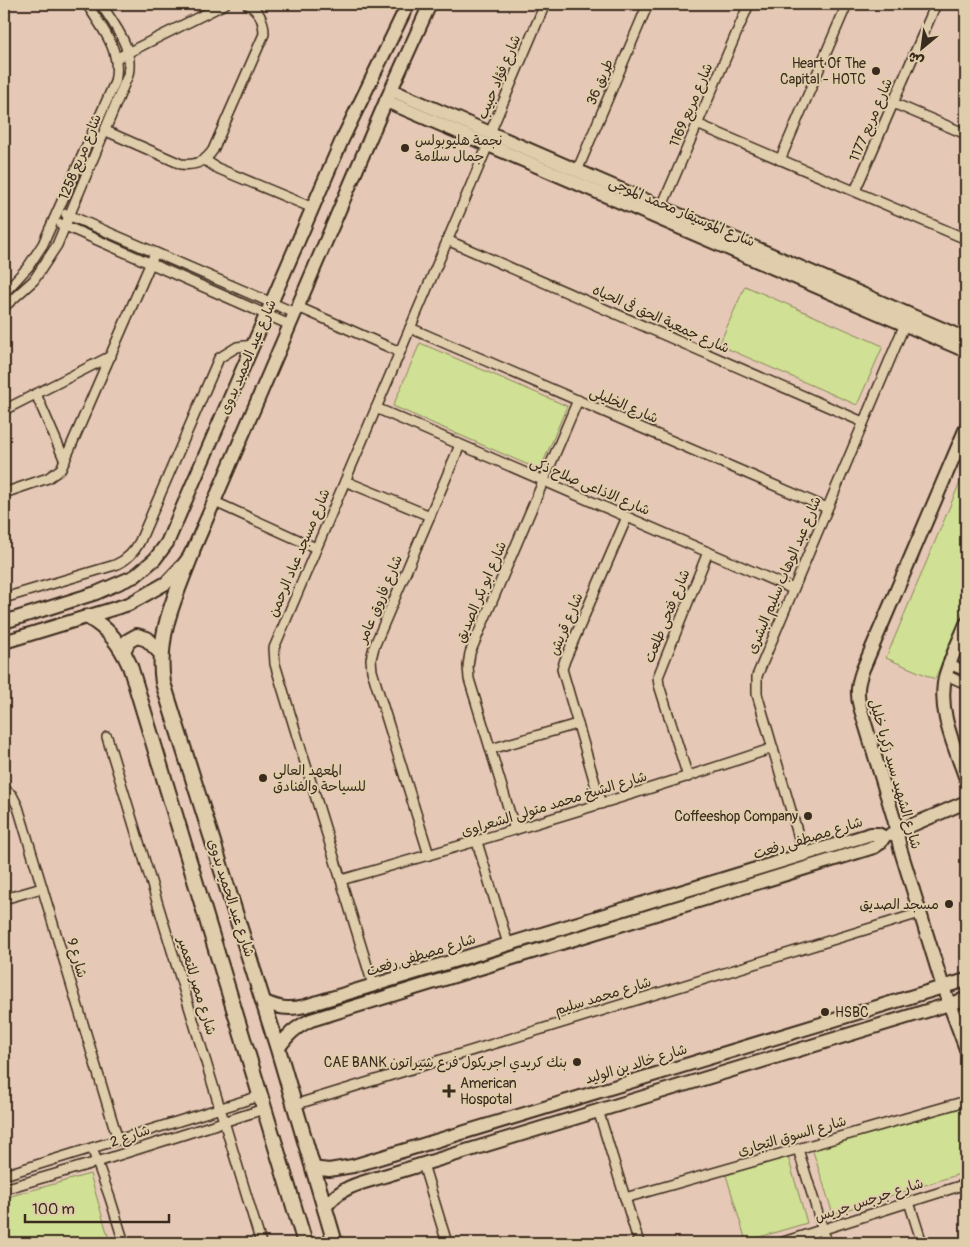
<svg xmlns="http://www.w3.org/2000/svg" width="970" height="1247" font-family="Pangolin,'Playpen Sans Arabic',sans-serif">
<rect width="100%" height="100%" fill="#e6c8b6"/>
<filter id="ink" filterUnits="userSpaceOnUse"><feTurbulence type="fractalNoise" baseFrequency=".02" numOctaves="2"/><feDisplacementMap in="SourceGraphic" scale="10" xChannelSelector="R" yChannelSelector="G"/><feConvolveMatrix kernelMatrix="1 2 1 2 8 2 1 2 1" color-interpolation-filters="sRGB"/></filter>
<g filter="url(#ink)">
<!-- green -->
<g fill="#d0e094" stroke="#868559">
<polygon points="745,286 883,346 857,405 719,345"/>
<polygon points="420,343 567,406 540,470 393,406"/>
<polygon points="966,468 966,605 935,679 886,658"/>
<polygon points="966,1100 966,1172 833,1214 812,1148"/>
<polygon points="788,1157 807,1223 746,1241 726,1175"/>
<polygon points="90,1174 108,1236 105,1243 4,1243 4,1198"/>
</g>
<g fill="none" stroke-linecap="round" stroke-linejoin="round">
<defs>
<g id="street">
<polyline points="117,58 225,4"/>
<polyline points="893,103 966,134"/>
<polyline points="697,124 966,239"/>
<path d="M106 131 181 164C195 166 205 162 213 150L264 34C264 21 259 10 247 4"/>
<polyline points="490,133 545,4"/>
<polyline points="205,160 217,168 313,208"/>
<polyline points="780,160 847,4"/>
<polyline points="577,171 648,4"/>
<polyline points="855,191 936,4"/>
<polyline points="659,213 749,4"/>
<polyline points="66,214 295,313"/>
<polyline points="61,224 290,325"/>
<polyline points="447,240 863,422"/>
<path d="M4 293 28 267 43 244 115 82C122 50 103 30 87 4"/>
<path d="M4 307 34 280 57 245 128 75C134 48 115 26 101 4"/>
<polyline points="298,307 400,352"/>
<polyline points="410,328 827,508"/>
<polyline points="36,394 65,461"/>
<polyline points="376,408 793,589"/>
<polyline points="4,410 111,356"/>
<polyline points="345,481 430,516"/>
<polyline points="4,493 48,478 61,469 155,253"/>
<polyline points="215,502 316,548"/>
<path d="M4 598 115 565C127 560 134 553 140 541L219 358 237 347 253 345"/>
<polyline points="949,664 966,671"/>
<polyline points="946,675 966,684"/>
<polyline points="107,737 261,1243"/>
<polyline points="491,749 577,724"/>
<polyline points="688,777 659,685 658,677 708,552"/>
<polyline points="4,789 12,795 18,807 118,1140"/>
<polyline points="601,804 562,669 565,660 627,517"/>
<polyline points="515,830 469,679 468,666 470,653 578,400"/>
<polyline points="477,842 508,944"/>
<polyline points="429,855 372,671 371,659 374,647 460,445"/>
<polyline points="804,855 757,694 757,676 907,319"/>
<path d="M341 880C486 839 630 797 773 748"/>
<polyline points="4,899 42,888"/>
<polyline points="373,985 275,664 274,648 488,145"/>
<polyline points="294,1105 920,913"/>
<polyline points="598,1110 639,1243"/>
<polyline points="92,1148 110,1198 124,1243"/>
<polyline points="798,1149 827,1243"/>
<polyline points="423,1164 447,1243"/>
<polyline points="4,1175 260,1096"/>
<polyline points="4,1189 97,1162 264,1109"/>
<polyline points="625,1198 966,1101"/>
<polyline points="909,1202 922,1243"/>
<polyline points="780,1243 966,1184"/>
</g>
<g id="secondary">
<polyline points="391,90 966,339"/>
<polyline points="386,101 966,351"/>
<path d="M966 428 863 669C858 682 856 693 860 707L894 819 900 848 943 987 966 1049"/>
<polyline points="4,622 96,593 135,576 155,559 167,543 342,140 408,4"/>
<path d="M966 624C959 641 951 657 946 674 936 709 955 747 966 779"/>
<polyline points="4,642 129,604 166,583 184,564 192,553 386,101 430,4"/>
<polyline points="891,834 966,802"/>
<path d="M263 1001C277 1008 289 1010 305 1006L871 834H878L884 837"/>
<path d="M278 1049C287 1035 296 1027 311 1020L874 847 880 843 884 837"/>
<polyline points="312,1168 329,1170 353,1166 966,980"/>
<path d="M324 1209C334 1195 345 1188 361 1183L966 999"/>
</g>
<g id="primary">
<path d="M192 553C175 597 156 635 163 683L278 1049 335 1243"/>
<path d="M88 617C109 629 120 644 130 666L305 1243"/>
<polyline points="123,651 128,641 137,636 147,639 161,653"/>
</g>
</defs>
<!-- street casing -->
<use href="#street" stroke="#3b2a1e" stroke-width="12"/>
<!-- secondary casing -->
<use href="#secondary" stroke="#3b2a1e" stroke-width="16"/>
<!-- primary casing -->
<use href="#primary" stroke="#3b2a1e" stroke-width="18"/>
<!-- street -->
<use href="#street" stroke="#e0cdab" stroke-width="9"/>
<!-- secondary -->
<use href="#secondary" stroke="#e0cdab" stroke-width="12"/>
<!-- primary -->
<use href="#primary" stroke="#e0cdab" stroke-width="14"/>
</g>
</g>
<!-- markers -->
<g fill="#3b2a1e" stroke="#e0cdab" stroke-width="2">
<circle cx="876" cy="71" r="5"/>
<circle cx="405" cy="148" r="5"/>
<circle cx="263" cy="778" r="5"/>
<circle cx="808" cy="816" r="5"/>
<circle cx="949" cy="904" r="5"/>
<circle cx="825" cy="1012" r="5"/>
<circle cx="577" cy="1062" r="5"/>
<path d="M446.5 1083.5h5v5h5v5h-5v5h-5v-5h-5v-5h5z"/>
</g>
<g text-anchor="middle" dominant-baseline="central" stroke-width="4" stroke-linejoin="round" paint-order="stroke">
<!-- poi labels -->
<g font-size="14" fill="#3b2a1e" stroke="#e0cdab" text-anchor="end">
<text x="866" y="63">Heart Of The<tspan x="866" dy="16">Capital - HOTC</tspan></text>
<text x="415" y="140" text-anchor="start">نجمة هليوبولس<tspan x="415" dy="16">جمال سلامة</tspan></text>
<text x="273" y="770" text-anchor="start">المعهد العالى<tspan x="273" dy="16">للسياحة والفنادق</tspan></text>
<text x="798" y="816">Coffeeshop Company</text>
<text x="939" y="904">مسجد الصديق</text>
<text x="835" y="1012" text-anchor="start">HSBC</text>
<text x="567" y="1062">CAE BANK بنك كريدي اجريكول فرع شيراتون</text>
<text x="460" y="1083" text-anchor="start">American<tspan x="460" dy="16">Hospotal</tspan></text>
</g>
<!-- street labels -->
<g font-size="14" fill="#3b2a1e" stroke="#e0cdab">
<text transform="translate(499 77) rotate(-67)">شارع فؤاد حبيب</text>
<text transform="translate(600 82) rotate(-67)">طريق 36</text>
<text transform="translate(691 105) rotate(-67)">شارع مربع 1169</text>
<text transform="translate(871 120) rotate(-67)">شارع مربع 1177</text>
<text transform="translate(80 157) rotate(-68)">شارع مربع 1258</text>
<text transform="translate(682 212) rotate(23)">شارع الموسيقار محمد الموجى</text>
<text transform="translate(661 319) rotate(24)">شارع جمعية الحق فى الحياه</text>
<text transform="translate(248 357) rotate(-67)">شارع عبد الحميد بدوى</text>
<text transform="translate(624 405) rotate(23)">شارع الخليلى</text>
<text transform="translate(590 486) rotate(23)">شارع الاذاعى صلاح ذكى</text>
<text transform="translate(299 553) rotate(-67)">شارع مسجد عباد الرحمن</text>
<text transform="translate(784 575) rotate(-67)">شارع عبد الوهاب سليم البشرى</text>
<text transform="translate(481 592) rotate(-67)">شارع ابو بكر الصديق</text>
<text transform="translate(380 599) rotate(-67)">شارع فاروق عامر</text>
<text transform="translate(667 616) rotate(-68)">شارع فتحى طلعت</text>
<text transform="translate(566 624) rotate(-67)">شارع قريش</text>
<text transform="translate(895 774) rotate(74)">شارع الشهيد سيد زكريا خليل</text>
<text transform="translate(554 804) rotate(-17)">شارع الشيخ محمد متولى الشعراوى</text>
<text transform="translate(808 838) rotate(-17)">شارع مصطفى رفعت</text>
<text transform="translate(231 898) rotate(72)">شارع عبد الحميد بدوى</text>
<text transform="translate(421 955) rotate(-17)">شارع مصطفى رفعت</text>
<text transform="translate(77 958) rotate(74)">شارع 9</text>
<text transform="translate(197 986) rotate(73)">شارع مصر للتعمير</text>
<text transform="translate(603 996) rotate(-17)">شارع محمد سليم</text>
<text transform="translate(636 1064) rotate(-17)">شارع خالد بن الوليد</text>
<text transform="translate(130 1136) rotate(-19)">شارع 2</text>
<text transform="translate(792 1136) rotate(-16)">شارع السوق التجارى</text>
<text transform="translate(869 1200) rotate(-18)">شارع جرجس جريس</text>
</g>
</g>
<!-- margin -->
<rect width="970" height="1247" fill="none" stroke="#e0cdab" stroke-width="20"/>
<rect x="10" y="10" width="950" height="1227" fill="none" stroke="#3b2a1e" stroke-width="2" filter="url(#ink)"/>
<!-- north arrow -->
<g transform="translate(922 48) rotate(209)" stroke="#e0cdab" stroke-width="4" paint-order="stroke">
<path d="M0-4L9 19L0 12L-9 19Z" fill="#3b2a1e"/>
<text y="-8" font-size="14" font-weight="bold" text-anchor="middle" fill="#3b2a1e">ش</text>
</g>
<!-- scale -->
<path d="M25 1214v8h144v-8" fill="none" stroke="#3b2a1e" stroke-width="2.5"/>
<text x="32" y="1214" font-size="15" fill="#3b2a1e" stroke="#e0cdab" stroke-width="4" paint-order="stroke">100 m</text>
</svg>
